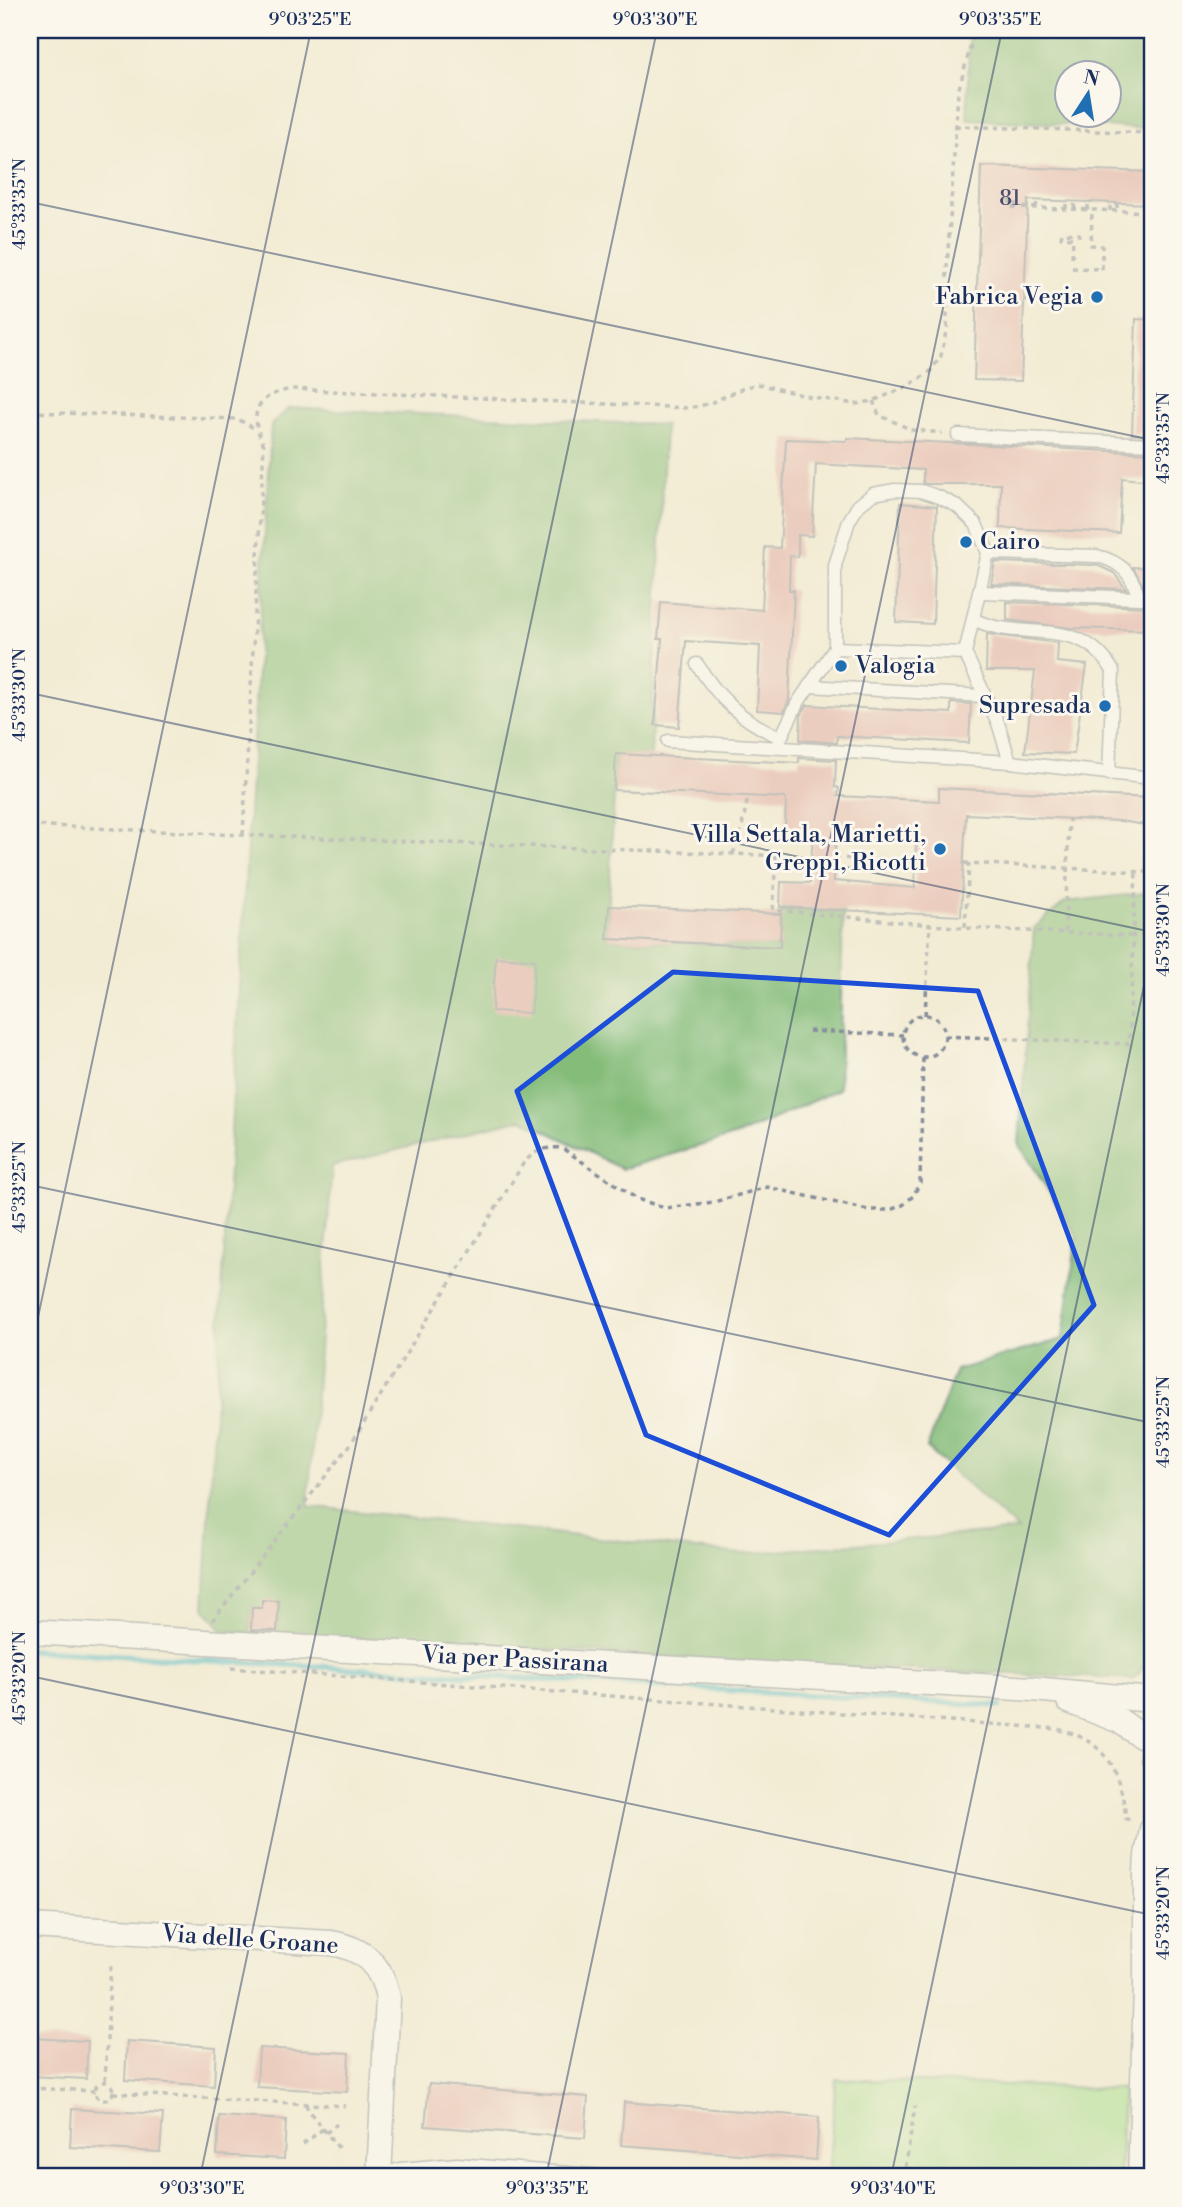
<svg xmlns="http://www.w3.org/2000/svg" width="1182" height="2207" font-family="'Libre Bodoni',serif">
<rect width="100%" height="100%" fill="#fbf7ec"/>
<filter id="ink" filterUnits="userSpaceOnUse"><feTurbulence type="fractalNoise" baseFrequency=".0143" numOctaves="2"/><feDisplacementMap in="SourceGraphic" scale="14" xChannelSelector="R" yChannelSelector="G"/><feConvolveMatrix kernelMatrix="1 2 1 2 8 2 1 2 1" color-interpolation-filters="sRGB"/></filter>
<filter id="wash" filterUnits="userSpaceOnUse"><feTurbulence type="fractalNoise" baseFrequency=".00686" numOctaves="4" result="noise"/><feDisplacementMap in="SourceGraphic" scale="28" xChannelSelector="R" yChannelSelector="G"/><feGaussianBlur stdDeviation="1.57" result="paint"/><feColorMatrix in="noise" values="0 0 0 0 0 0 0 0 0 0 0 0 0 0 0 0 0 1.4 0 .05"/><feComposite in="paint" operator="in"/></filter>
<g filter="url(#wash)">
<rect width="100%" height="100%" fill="#f3ecd5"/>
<!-- green -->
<polygon fill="#a5dd8e" stroke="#608676" stroke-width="2" points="836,2079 1123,2089 1120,2177 828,2177"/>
<!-- forest -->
<g fill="#84bc79" stroke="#50766c" stroke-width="2" fill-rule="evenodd">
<path d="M969 30H1152V129L967 119ZM1066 74H1108V116H1066Z"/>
<polygon points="289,408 665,425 651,756 616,755 607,939 780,947 781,909 843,912 839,1089 740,1134 622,1169 522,1119 332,1166 308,1506 741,1554 1018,1530 927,1448 956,1370 1063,1339 1077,1236 1019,1144 1034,928 1065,902 1152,892 1152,1508 1145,1666 1133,1679 819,1666 277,1634 279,1601 262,1608 252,1608 251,1633 223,1631 204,1608 271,425"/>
</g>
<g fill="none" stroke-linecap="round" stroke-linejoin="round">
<!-- stream -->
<polyline stroke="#4db8ca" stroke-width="6" points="30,1650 1000,1706"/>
</g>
<g id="blocks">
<!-- building -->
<g fill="#e3a7a5" fill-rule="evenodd">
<polygon points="981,166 1152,172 1152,204 1028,200 1021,381 974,380"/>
<polygon points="1136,319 1152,320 1152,435 1132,434"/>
<polygon points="847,438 1152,453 1152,481 1122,478 1119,533 1000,528 1001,484 927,484 923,483 923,470 816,464 812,536 798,535 798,557 790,556 789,590 794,590 789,700 784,712 757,710 760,646 686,641 679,727 655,725 662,639 658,639 661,602 762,610 765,547 780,548 786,439 847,441"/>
<polygon points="900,503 937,506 933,624 896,622"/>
<polygon points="995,562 1097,565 1114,573 1126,589 991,584"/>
<polygon points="1133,567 1152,568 1152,589 1145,589"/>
<polygon points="1007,602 1152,607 1152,630 1071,628 1007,620"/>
<polygon points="987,634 1058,643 1057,662 1087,665 1074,754 1025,752 1035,671 986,671"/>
<polygon points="951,703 971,704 969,743 837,736 837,743 800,740 801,715 807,705 951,713"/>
<path d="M616 754 799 763V758L836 760 835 787 839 788 838 796 939 801V788L1152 798V826L1120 821 966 814 961 916 780 907 781 882 810 883 813 830 785 829 786 798 614 790ZM836 833 916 836 915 888 834 881Z"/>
<polygon points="609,906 781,914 780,947 607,939"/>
<polygon points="496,957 535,960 531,1013 492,1011"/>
<polygon points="262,1600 279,1601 277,1631 251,1630 252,1608 262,1608"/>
<polygon points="30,2038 88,2041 86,2079 30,2076"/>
<polygon points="127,2041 216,2047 214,2086 125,2080"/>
<polygon points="259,2048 349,2053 347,2092 257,2087"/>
<polygon points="429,2084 588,2097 585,2138 425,2126"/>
<polygon points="624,2102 819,2117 816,2160 621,2145"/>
<polygon points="72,2109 163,2114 160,2152 70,2147"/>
<polygon points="219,2116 286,2120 284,2159 217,2155"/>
</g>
</g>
</g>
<g filter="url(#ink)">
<use href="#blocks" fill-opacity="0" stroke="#878e9a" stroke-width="2"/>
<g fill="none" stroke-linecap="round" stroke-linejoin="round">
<defs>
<g id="service">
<polyline points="958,435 1152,444"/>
<polyline points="988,553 965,653 998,723 1010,762"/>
<polyline points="981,592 1139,598"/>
<path d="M973 619C1023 644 1080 613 1113 671L1109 774"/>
<polyline points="835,648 965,653"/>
<path d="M697 664C719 699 742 721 780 737"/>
<polyline points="809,686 984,696"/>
<polyline points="668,741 1010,762 1152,778"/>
<path d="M777 746 797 704 835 648V565L849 521 858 506 873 494 895 490 921 491 939 497 957 506 976 524 988 553 1097 556C1122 562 1132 574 1139 598H1152"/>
<polyline points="379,2176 400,2169 457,2164 617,2177"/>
</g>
<g id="minor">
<polyline points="30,1632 1033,1689 1152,1700"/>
<polyline points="1069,1701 1120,1721 1141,1736"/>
<polyline points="1152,1756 1152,1757"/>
<path d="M30 1926 331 1943C363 1948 382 1965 388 1998L379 2177"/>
<polyline points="1140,2177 1146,1987 1146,1873 1147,1855 1152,1829"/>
</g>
</defs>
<!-- service casing -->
<use href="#service" stroke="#878e9a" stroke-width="15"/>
<!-- minor casing -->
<use href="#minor" stroke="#878e9a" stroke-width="27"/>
<!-- path -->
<g stroke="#878e9a" stroke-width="3.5" stroke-dasharray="5 5" stroke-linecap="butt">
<polyline points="955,126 1152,133"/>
<polyline points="1010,199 1010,207 1152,212"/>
<polyline points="1117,203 1117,211"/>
<polyline points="1016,207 1016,200"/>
<polyline points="1036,208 1037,200"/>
<polyline points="1066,209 1066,201"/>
<polyline points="1074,209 1075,201"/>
<polyline points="1088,210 1088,202"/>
<polyline points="1110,211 1110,202"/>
<polyline points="1146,212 1146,204"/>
<polyline points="1072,257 1073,238 1061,237 1062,233 1079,234 1078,240"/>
<polyline points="1072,268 1102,269 1102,246 1091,245 1092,211"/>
<polyline points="1024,300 1071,301"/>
<polyline points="873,401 879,415 912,430 942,433"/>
<polyline points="30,412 237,419 256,429"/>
<polyline points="30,825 243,835 811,857"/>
<path d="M243 835 264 445C247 412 257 395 292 389L689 408 708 404 746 387 758 384 810 397 856 404 873 401 906 387 930 372 941 356 947 327V267L958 92 975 30"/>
<polyline points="733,854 741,831 748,797"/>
<polyline points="776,855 773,910 965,928 1133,936"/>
<polyline points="835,858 916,861"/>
<polyline points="964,863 1146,872"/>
<polyline points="965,927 969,863"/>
<polyline points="1065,932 1069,818"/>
<circle cx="924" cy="1036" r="21"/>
<polyline points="925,1015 930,925"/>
<polyline points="809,1031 903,1035"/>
<polyline points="945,1036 1129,1044 1136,871"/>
<path d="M212 1621 350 1445 523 1164C535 1150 544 1147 562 1148L637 1199 665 1208 714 1202 767 1187 868 1210H890L903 1205 913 1196 920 1183 923 1057"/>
<path d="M231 1668 1058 1729C1066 1732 1076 1734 1084 1739 1114 1754 1123 1789 1126 1819L1133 1820"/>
<polyline points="105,2081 111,1962"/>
<circle cx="104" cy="2091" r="9"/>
<polyline points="30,2088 95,2091"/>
<polyline points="113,2093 345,2106"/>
<polyline points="306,2104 308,2110 341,2151"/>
<polyline points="326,2133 337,2124"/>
<polyline points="303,2144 323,2129"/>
<polyline points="904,2177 915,2106"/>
</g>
<!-- service -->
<use href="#service" stroke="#fff" stroke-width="12"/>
<!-- minor -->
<use href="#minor" stroke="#fff" stroke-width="24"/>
</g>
</g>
<!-- marked area -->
<path d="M0 0H1182V2207H0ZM673 972 978 991 1094 1305 889 1535 646 1435 517 1091Z" fill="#f3ecd5" fill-opacity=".55" fill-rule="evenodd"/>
<path fill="none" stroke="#1d4ed8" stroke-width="5" stroke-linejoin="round" d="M673 972 978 991 1094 1305 889 1535 646 1435 517 1091Z"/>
<!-- ticks -->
<path fill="none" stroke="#1b2f5e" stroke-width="2" stroke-opacity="0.45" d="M30 202 1152 440M30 693 1152 932M30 1185 1152 1423M30 1355 311 30M30 1676 1152 1915M30 2168 73 2177M200 2177 657 30M546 2177 1002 30M891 2177 1152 948"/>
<!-- markers -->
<g fill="#1f6fb2" stroke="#fbf7ec" stroke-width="2.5">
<circle cx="1097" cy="297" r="7"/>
<circle cx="966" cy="542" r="7"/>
<circle cx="841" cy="666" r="7"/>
<circle cx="1105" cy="706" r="7"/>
<circle cx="940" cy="849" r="7"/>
</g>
<g text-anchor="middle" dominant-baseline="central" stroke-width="6" stroke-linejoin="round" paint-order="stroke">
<!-- number labels -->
<g font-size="21" fill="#4d4d70">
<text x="1010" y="199">81</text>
</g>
<!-- poi labels -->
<g font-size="24" fill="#1b2f5e" stroke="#fbf7ec" text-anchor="end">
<text x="1083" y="297">Fabrica Vegia</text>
<text x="980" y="542" text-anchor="start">Cairo</text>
<text x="855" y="666" text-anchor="start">Valogia</text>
<text x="1091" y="706">Supresada</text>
<text x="926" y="835">Villa Settala, Marietti,<tspan x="926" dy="28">Greppi, Ricotti</tspan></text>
</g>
<!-- street labels -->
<g font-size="24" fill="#1b2f5e" stroke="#fbf7ec">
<text transform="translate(515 1660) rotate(3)">Via per Passirana</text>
<text transform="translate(250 1940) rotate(4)">Via delle Groane</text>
</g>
</g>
<!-- margin -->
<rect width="1182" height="2207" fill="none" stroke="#fbf7ec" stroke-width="77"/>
<!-- north arrow -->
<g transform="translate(1088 94) rotate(12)"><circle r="33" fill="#fbf7ec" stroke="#a1a7b3" stroke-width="2"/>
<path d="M0-5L12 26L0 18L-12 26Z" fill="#1f6fb2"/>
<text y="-10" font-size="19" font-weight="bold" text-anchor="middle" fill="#1b2f5e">N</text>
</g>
<rect x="38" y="38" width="1106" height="2130" fill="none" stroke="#1b2f5e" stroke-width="2.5"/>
<g font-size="18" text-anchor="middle" fill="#1b2f5e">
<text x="310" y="25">9°03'25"E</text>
<text x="655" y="25">9°03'30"E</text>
<text x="1000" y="25">9°03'35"E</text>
<text transform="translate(19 204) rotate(-90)" y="6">45°33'35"N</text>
<text transform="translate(1163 438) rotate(-90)" y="6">45°33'35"N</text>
<text transform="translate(19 695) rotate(-90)" y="6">45°33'30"N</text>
<text transform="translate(1163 930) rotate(-90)" y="6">45°33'30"N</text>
<text transform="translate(19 1187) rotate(-90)" y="6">45°33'25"N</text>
<text transform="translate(1163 1422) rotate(-90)" y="6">45°33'25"N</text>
<text transform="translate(19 1678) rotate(-90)" y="6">45°33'20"N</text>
<text transform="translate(1163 1913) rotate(-90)" y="6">45°33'20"N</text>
<text x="202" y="2194">9°03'30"E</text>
<text x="547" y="2194">9°03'35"E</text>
<text x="893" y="2194">9°03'40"E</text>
</g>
</svg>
